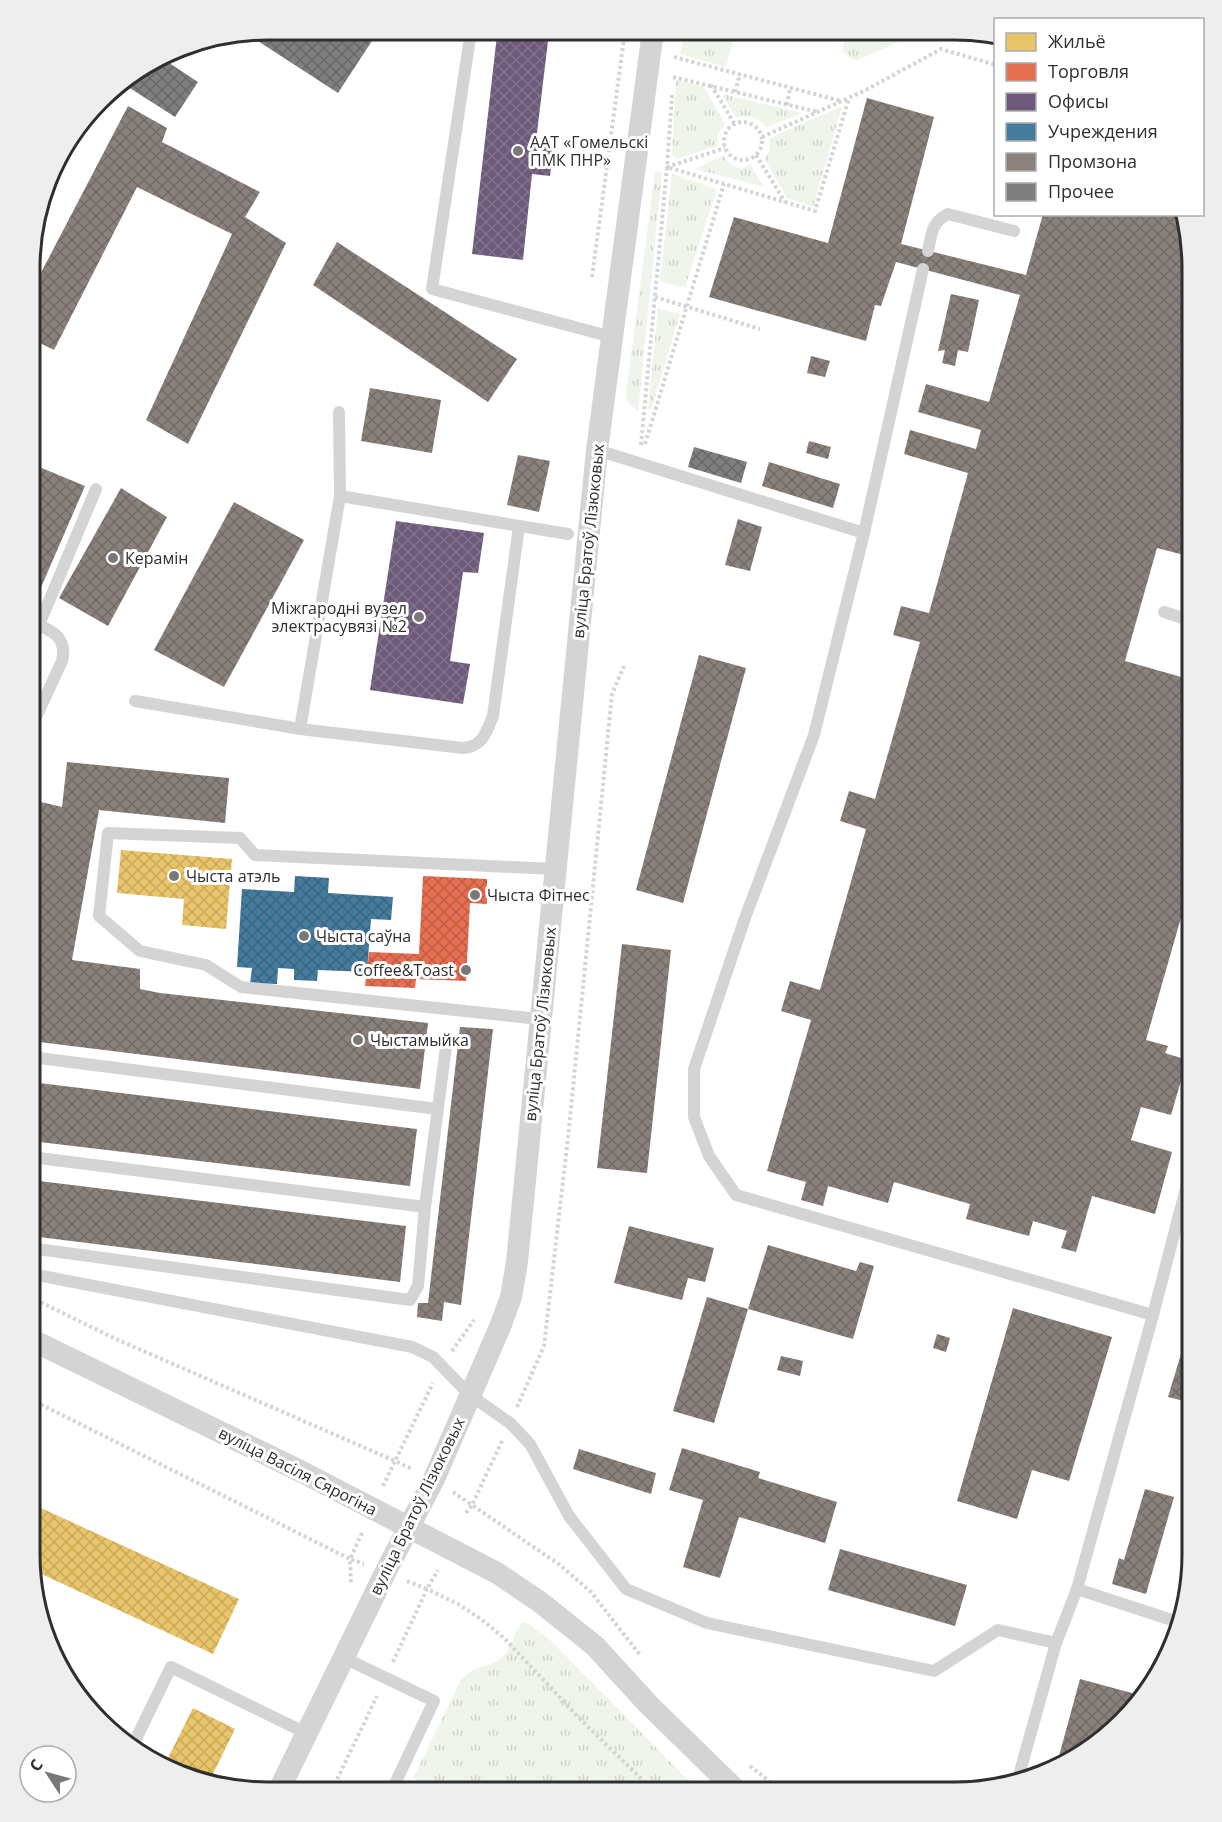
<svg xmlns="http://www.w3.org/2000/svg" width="1222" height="1822" font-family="'Open Sans',sans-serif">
<defs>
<pattern id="grass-tufts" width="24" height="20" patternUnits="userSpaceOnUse" patternTransform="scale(1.5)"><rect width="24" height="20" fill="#f0f5ec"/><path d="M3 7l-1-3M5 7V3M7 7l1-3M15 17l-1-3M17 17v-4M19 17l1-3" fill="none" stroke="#ced2cb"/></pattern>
<pattern id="homes-cross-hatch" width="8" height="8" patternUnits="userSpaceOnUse" patternTransform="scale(1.5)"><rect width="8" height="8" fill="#e9c46a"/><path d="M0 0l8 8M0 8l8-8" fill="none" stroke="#c8a95c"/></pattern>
<pattern id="shops-cross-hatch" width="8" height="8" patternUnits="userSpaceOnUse" patternTransform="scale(1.5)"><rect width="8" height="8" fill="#e76f51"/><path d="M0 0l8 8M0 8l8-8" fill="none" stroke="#bc5c44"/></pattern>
<pattern id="offices-cross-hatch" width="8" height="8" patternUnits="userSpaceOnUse" patternTransform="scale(1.5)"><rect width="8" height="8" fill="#6d597a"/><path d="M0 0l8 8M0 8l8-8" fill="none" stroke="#82738c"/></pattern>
<pattern id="public-cross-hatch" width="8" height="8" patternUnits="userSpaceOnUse" patternTransform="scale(1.5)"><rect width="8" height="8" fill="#457b9d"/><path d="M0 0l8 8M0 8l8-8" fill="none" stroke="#3a6580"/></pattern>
<pattern id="industry-cross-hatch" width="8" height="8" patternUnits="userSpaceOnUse" patternTransform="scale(1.5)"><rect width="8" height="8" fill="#8a817c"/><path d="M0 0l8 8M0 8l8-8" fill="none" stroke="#716a66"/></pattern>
<pattern id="building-cross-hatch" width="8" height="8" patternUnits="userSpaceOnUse" patternTransform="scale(1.5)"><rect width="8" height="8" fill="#7f7f7f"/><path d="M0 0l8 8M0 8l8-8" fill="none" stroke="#686868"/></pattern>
</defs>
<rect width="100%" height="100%" fill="#fff"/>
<!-- grass -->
<g fill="url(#grass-tufts)">
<polygon points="685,31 736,31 726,67 680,54"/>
<polygon points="816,32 857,32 899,42 858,60 851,59 842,51 845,39"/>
<polygon points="676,80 704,87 725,123 717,137 718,146 676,159 672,155"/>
<path d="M722 94 803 113 766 127C758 117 749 114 736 118Z"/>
<polygon points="842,106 813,207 787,198 764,158 769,151 770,138"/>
<polygon points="723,156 732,166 741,169 750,164 764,187 695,169"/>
<polygon points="655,171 662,173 638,411 628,403 626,394"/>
<polygon points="672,174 717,189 685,288 660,281"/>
<polygon points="658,309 680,314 651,410 648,408"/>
<path d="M524 1621 551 1641 699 1791H440L413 1778 460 1682C475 1662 486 1670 501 1658 513 1649 513 1631 524 1621Z"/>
</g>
<!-- homes -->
<g fill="url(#homes-cross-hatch)">
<polygon points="121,850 232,859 226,929 182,925 184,899 117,893"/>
<polygon points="30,1503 239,1599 213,1654 33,1570 30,1553"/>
<polygon points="193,1708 235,1729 209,1782 178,1774 164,1766"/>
</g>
<!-- shops -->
<polygon fill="url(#shops-cross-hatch)" points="423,876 487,879 487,904 470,903 466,981 416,979 415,988 365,986 369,952 419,954"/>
<!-- offices -->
<g fill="url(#offices-cross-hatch)">
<polygon points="497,35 548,41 536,141 553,143 552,158 550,176 532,174 523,260 472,254"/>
<polygon points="396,521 484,533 478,573 463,572 450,661 470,664 463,704 370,690"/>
</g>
<!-- public -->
<polygon fill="url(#public-cross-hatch)" points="295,876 329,878 328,893 393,897 391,920 371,919 367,972 318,970 317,981 294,980 294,969 278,968 277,984 250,983 252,968 237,967 242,889 294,892"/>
<!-- industry -->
<g fill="url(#industry-cross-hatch)">
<polygon points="867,98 934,117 901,244 1026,275 1043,214 1181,214 1192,269 1192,557 1157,548 1125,661 1192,680 1192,879 1146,1040 1168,1046 1165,1053 1187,1060 1171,1115 1141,1107 1131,1140 1172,1152 1155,1214 1092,1196 1076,1252 1061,1248 1067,1231 1033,1221 1029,1236 966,1219 970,1204 894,1182 888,1203 828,1186 823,1206 801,1200 806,1182 767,1171 811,1020 781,1011 790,981 820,990 866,829 840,821 849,791 875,799 920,642 893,635 901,606 929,613 968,473 904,454 910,430 976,449 981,430 918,412 926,384 989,402 1020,295 896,262 881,306 875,305 866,341 709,297 734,217 828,243"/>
<polygon points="128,106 167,128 162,142 260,192 245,217 286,243 188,444 146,420 232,234 137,187 54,350 32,339 32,290"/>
<polygon points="337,242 517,359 488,402 313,285"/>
<polygon points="951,294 979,300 968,352 958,350 955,366 942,363 945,350 938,351"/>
<polygon points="811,356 830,361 825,377 807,373"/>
<polygon points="370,388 441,400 432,453 361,441"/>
<polygon points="809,441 831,447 828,459 806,453"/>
<polygon points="518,455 550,461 539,512 507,505"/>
<polygon points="769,462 840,484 833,508 762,486"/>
<polygon points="32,464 85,486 39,592 32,588"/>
<polygon points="121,488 167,517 108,626 59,598"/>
<polygon points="234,502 304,540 224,687 154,650"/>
<polygon points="738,519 762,527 750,571 725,565"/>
<polygon points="699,655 746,668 683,903 636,890"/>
<polygon points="67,762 229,778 225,823 99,810 72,960 140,969 140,989 160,993 428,1023 420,1089 31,1041 31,834 37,824 41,802 62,807"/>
<polygon points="622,944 671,950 647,1173 597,1168"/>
<polygon points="460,1027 493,1029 461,1305 444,1302 442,1321 417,1317 418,1303 428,1303"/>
<polygon points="31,1082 417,1129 410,1186 31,1141"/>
<polygon points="31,1180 406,1226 400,1282 31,1236"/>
<polygon points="629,1226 714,1248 705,1282 688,1278 682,1300 614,1283"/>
<polygon points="768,1245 856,1271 860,1262 874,1266 853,1339 748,1309"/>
<polygon points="707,1297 748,1309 714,1423 673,1411"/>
<polygon points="1013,1308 1112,1337 1069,1481 1032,1470 1017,1519 957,1501"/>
<polygon points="1191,1321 1192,1321 1192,1403 1168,1397"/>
<polygon points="937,1334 950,1338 946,1352 933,1348"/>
<polygon points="781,1356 803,1361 800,1376 777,1370"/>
<polygon points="682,1448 760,1472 758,1478 837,1502 825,1543 739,1517 720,1578 683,1567 703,1500 669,1490"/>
<polygon points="579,1449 656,1473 651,1494 573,1469"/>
<polygon points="1145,1489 1174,1497 1146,1594 1112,1584 1119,1558 1124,1560"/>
<polygon points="840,1549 967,1585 955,1626 828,1590"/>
<polygon points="1080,1679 1143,1696 1110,1733 1056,1767"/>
</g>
<!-- building -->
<g fill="url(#building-cross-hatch)">
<polygon points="269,30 379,30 338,93 247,34"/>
<polygon points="163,59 198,82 175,117 122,83"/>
<polygon points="694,447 747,462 741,483 688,467"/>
</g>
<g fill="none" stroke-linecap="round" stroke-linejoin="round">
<!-- path -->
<g stroke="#d4d4d4" stroke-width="4" stroke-dasharray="3 3" stroke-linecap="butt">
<polyline points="880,32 895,36"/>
<polyline points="674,57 841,101"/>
<polyline points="673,77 818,112"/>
<polyline points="711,85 734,123"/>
<polyline points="735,92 740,74"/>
<polyline points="672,95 667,167 725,148"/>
<polyline points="787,105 790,88"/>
<circle cx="743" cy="141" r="19"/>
<polyline points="762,137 864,91 941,49 996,65"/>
<polyline points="756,155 785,202"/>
<polyline points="592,277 625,31"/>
<polyline points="655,297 760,329"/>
<polyline points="645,444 724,184"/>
<polyline points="641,445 667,167 815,211 849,98"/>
<polyline points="30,1297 116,1339 395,1461 433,1383"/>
<polyline points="452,1351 474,1320"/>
<polyline points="30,1399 350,1559 351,1585"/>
<polyline points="517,1407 544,1346 568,1138 612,694 624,666"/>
<polyline points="502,1441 472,1505 560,1565 591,1592 640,1655"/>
<polyline points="383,1486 395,1461 412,1469"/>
<polyline points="453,1492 472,1505 466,1513"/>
<polyline points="362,1533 350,1559 364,1564"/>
<polyline points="407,1581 427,1589 438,1570"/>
<polyline points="393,1662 427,1589 458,1604 481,1619 504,1638 583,1722 654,1791"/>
<polyline points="750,1766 783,1792"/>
<polyline points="332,1790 377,1696"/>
</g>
<!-- lane -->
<g stroke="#d4d4d4" stroke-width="12">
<polyline points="471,31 432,289 612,337"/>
<path d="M928 251C932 233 931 223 948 214L1014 231"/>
<polyline points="923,269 864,533 814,735 745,918 694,1069 694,1117 709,1156 736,1195 1153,1315 1192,1165"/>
<polyline points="339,412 340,496"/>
<polyline points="597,450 864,533"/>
<polyline points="1164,612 1192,621"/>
<polyline points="39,625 96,489"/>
<polyline points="135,701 300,729 340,496 568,534"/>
<path d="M31 728 62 661C68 637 51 630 32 622"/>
<path d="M300 729 463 748C483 746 486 733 493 716L519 526"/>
<polyline points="539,1019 241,987 206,965 140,951 99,916 108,833 240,838 255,855 555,869"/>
<polyline points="31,1057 437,1109"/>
<polyline points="31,1157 425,1207"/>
<polyline points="30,1248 410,1300 418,1286 425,1207 447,1039"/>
<polyline points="32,1274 412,1347 433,1357 470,1395 510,1423 530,1444 569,1516 626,1589 707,1623 934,1671 998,1630 1056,1643"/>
<polyline points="1153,1315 1077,1589 1181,1623"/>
<polyline points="344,1658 434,1701 392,1790"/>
<polyline points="132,1747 171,1667 306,1733"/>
<polyline points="1018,1779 1056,1643 1077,1589"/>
</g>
<!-- street -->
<g stroke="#d4d4d4" stroke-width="22">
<polyline points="30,1339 302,1472 497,1573 540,1602 595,1646 648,1704 737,1791"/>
<polyline points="279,1790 386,1571 434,1479 500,1327 511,1297 517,1262 597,450 653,31"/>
</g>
</g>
<!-- markers -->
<g fill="#787878" stroke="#fff" stroke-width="2">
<circle cx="518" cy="151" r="6"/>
<circle cx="113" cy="558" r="6"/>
<circle cx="419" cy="617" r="6"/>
<circle cx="174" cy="876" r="6"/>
<circle cx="475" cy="895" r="6"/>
<circle cx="304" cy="936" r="6"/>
<circle cx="466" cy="970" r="6"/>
<circle cx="358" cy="1040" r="6"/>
</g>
<g text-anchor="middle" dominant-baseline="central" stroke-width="6" stroke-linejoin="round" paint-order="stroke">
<!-- poi labels -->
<g font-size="16" fill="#2f2f2f" stroke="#fff" text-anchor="start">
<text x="530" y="142">ААТ «Гомельскі<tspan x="530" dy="18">ПМК ПНР»</tspan></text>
<text x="125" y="558">Керамін</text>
<text x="407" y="608" text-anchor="end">Міжгародні вузел<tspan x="407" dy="18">электрасувязі №2</tspan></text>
<text x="186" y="876">Чыста атэль</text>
<text x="487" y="895">Чыста Фітнес</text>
<text x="316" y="936">Чыста саўна</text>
<text x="454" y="970" text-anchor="end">Coffee&amp;Toast</text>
<text x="370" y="1040">Чыстамыйка</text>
</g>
<!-- street labels -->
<g font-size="16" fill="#2f2f2f" stroke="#fff">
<text transform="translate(588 541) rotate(-84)">вуліца Братоў Лізюковых</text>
<text transform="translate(540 1024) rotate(-84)">вуліца Братоў Лізюковых</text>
<text transform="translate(298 1471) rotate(27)">вуліца Васіля Сярогіна</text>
<text transform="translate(417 1506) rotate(-64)">вуліца Братоў Лізюковых</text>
</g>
</g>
<!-- crop -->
<path d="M0 0H1222V1822H0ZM268 40H954A228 228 0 0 1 1182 268V1554A228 228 0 0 1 954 1782H268A228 228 0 0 1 40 1554V268A228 228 0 0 1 268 40Z" fill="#eee" fill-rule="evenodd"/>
<path fill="none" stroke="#2f2f2f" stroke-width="3" d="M268 40H954A228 228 0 0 1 1182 268V1554A228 228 0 0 1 954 1782H268A228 228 0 0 1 40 1554V268A228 228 0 0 1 268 40Z"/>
<!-- legend -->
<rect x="994" y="18" width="210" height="198" fill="#ffffff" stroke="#acacac" stroke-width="1.5"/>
<rect x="1006" y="33" width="30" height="18" fill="#e9c46a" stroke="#acacac" stroke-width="1.5"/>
<text x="1048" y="48" font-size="18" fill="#2f2f2f">Жильё</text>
<rect x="1006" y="63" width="30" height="18" fill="#e76f51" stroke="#acacac" stroke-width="1.5"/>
<text x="1048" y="78" font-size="18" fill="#2f2f2f">Торговля</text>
<rect x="1006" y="93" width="30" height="18" fill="#6d597a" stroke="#acacac" stroke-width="1.5"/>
<text x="1048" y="108" font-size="18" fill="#2f2f2f">Офисы</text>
<rect x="1006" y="123" width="30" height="18" fill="#457b9d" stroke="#acacac" stroke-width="1.5"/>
<text x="1048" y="138" font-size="18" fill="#2f2f2f">Учреждения</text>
<rect x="1006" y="153" width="30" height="18" fill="#8a817c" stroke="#acacac" stroke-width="1.5"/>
<text x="1048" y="168" font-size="18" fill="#2f2f2f">Промзона</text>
<rect x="1006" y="183" width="30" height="18" fill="#7f7f7f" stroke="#acacac" stroke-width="1.5"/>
<text x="1048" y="198" font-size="18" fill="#2f2f2f">Прочее</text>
<!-- north arrow -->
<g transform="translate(48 1774) rotate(306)"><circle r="28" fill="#ffffff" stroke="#acacac" stroke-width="1.5"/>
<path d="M0-4.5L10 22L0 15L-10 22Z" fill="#787878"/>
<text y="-9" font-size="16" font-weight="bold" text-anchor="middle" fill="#2f2f2f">С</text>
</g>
</svg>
